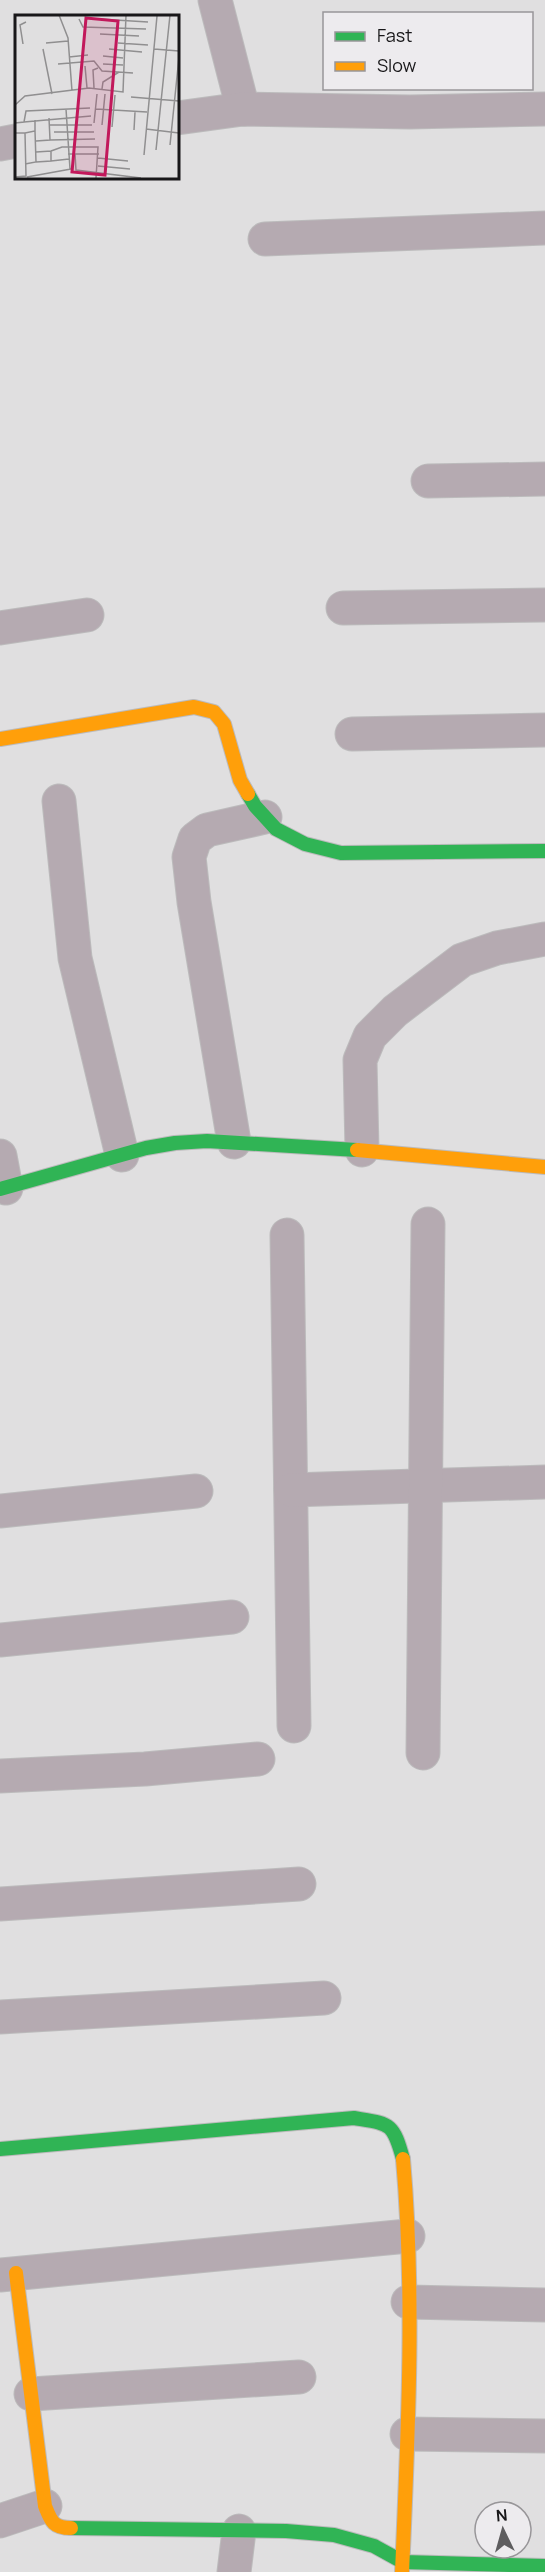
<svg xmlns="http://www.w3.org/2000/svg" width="545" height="2572" font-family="Manrope,sans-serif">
<rect width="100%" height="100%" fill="#e0dfe0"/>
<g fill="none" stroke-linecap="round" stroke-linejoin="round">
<defs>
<g id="street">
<polyline points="215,0 243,109"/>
<polyline points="177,118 243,109 410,112 545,109"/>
<polyline points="0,144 16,141"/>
<polyline points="265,239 545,228"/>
<polyline points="428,481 545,479"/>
<polyline points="343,608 545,605"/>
<polyline points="0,628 87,615"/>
<polyline points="352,734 545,730"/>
<polyline points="59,801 75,958 122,1155"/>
<polyline points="234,1142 194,902 189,857 195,839 207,830 265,817"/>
<polyline points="362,1150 360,1060 370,1036 395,1011 462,960 497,948 545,939"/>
<polyline points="0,1156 6,1188"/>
<polyline points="287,1235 294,1726"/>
<polyline points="291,1490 545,1482"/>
<polyline points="0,1511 196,1491"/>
<polyline points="0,1640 232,1617"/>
<polyline points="423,1753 428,1224"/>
<polyline points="0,1776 145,1769 258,1759"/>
<polyline points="0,1904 299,1884"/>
<polyline points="0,2017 324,1998"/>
<polyline points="0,2275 408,2236"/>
<polyline points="408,2302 545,2305"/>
<polyline points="31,2394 299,2377"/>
<polyline points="407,2434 545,2436"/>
<polyline points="0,2521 45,2506"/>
<polyline points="234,2572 239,2531"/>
</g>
<g id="fast">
<polyline points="248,794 255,806 276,829 305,844 341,853 545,851"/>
<polyline points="0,1189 146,1148 175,1143 207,1141 357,1150"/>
<path d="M0 2149 354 2118C390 2124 393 2122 403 2159"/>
<polyline points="71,2528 286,2531 334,2535 374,2546 403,2562 545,2566"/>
</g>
<g id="slow">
<polyline points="0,739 194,707 214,712 224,724 240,780 248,794"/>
<polyline points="357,1150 545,1167"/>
<path d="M16 2273 45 2506C51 2521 53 2528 71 2528"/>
<path d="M402 2572C408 2435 415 2296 403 2159"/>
</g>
</defs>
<!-- street casing -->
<use href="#street" stroke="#bcbbbc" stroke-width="35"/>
<!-- fast casing -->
<use href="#fast" stroke="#bcbbbc" stroke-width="16"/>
<!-- slow casing -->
<use href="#slow" stroke="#bcbbbc" stroke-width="16"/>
<!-- street -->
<use href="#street" stroke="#b5aab1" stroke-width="33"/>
<!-- fast -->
<use href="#fast" stroke="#30b455" stroke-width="14"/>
<!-- slow -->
<use href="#slow" stroke="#ff9f0a" stroke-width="14"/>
</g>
<!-- overview -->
<g transform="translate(15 15)">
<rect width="164" height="164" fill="#e0dfe0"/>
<path fill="none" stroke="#908f90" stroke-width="1.5" d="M44 0 53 23 57 76M64 4 68 12 131 14M84 4 133 7M85 19 124 21M31 28 53 26M103 28 133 30M8 29 5 10 11 7M28 34 37 79M94 34 127 37M139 34 164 36M88 41 108 43M54 42 73 40M43 49 79 46 87 56 118 58M88 49 108 50M70 51 72 73M79 73 78 55 83 53M87 74 88 67 104 57M116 82 164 86M0 90 10 81 74 73 108 77 111 0M51 94 55 154M81 94 132 97M9 107 76 101M0 108 9 107 11 96 75 93M79 108 82 79M34 110H77M87 110 90 79M97 112 100 80M131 114 164 118M119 115 120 97M39 117H79M0 118H10L11 161 0 162M10 118 20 116V105M35 125 80 124M21 126 35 125 34 103M155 130 164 42M141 135 155 0M36 136 47 132H83L81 163M21 137 36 136V146L21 147M53 139H84M60 139 61 155 126 163M129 140 142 1M83 143 113 146M36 146 54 144M10 149 21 147 20 116M83 151 115 154M12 162 56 154"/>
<path fill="#c2185b" fill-opacity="0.15" stroke="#c2185b" stroke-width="3" d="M71 3 103 6 90 160 57 157Z"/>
<rect width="164" height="164" fill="none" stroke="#181719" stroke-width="3"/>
</g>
<!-- legend -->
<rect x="323" y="12" width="210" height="78" fill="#edebee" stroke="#989699" stroke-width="1.5"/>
<rect x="335" y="32" width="30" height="9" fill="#30b455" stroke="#989699" stroke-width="1.5"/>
<text x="377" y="42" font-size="18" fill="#181719">Fast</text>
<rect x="335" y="62" width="30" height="9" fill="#ff9f0a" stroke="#989699" stroke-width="1.5"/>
<text x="377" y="72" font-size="18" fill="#181719">Slow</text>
<!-- north arrow -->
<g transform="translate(503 2530) rotate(355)"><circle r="28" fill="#edebee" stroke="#989699" stroke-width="1.5"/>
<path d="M0-4.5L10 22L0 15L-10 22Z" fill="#5e5d5f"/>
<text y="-9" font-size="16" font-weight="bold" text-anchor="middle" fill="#181719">N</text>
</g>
</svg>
